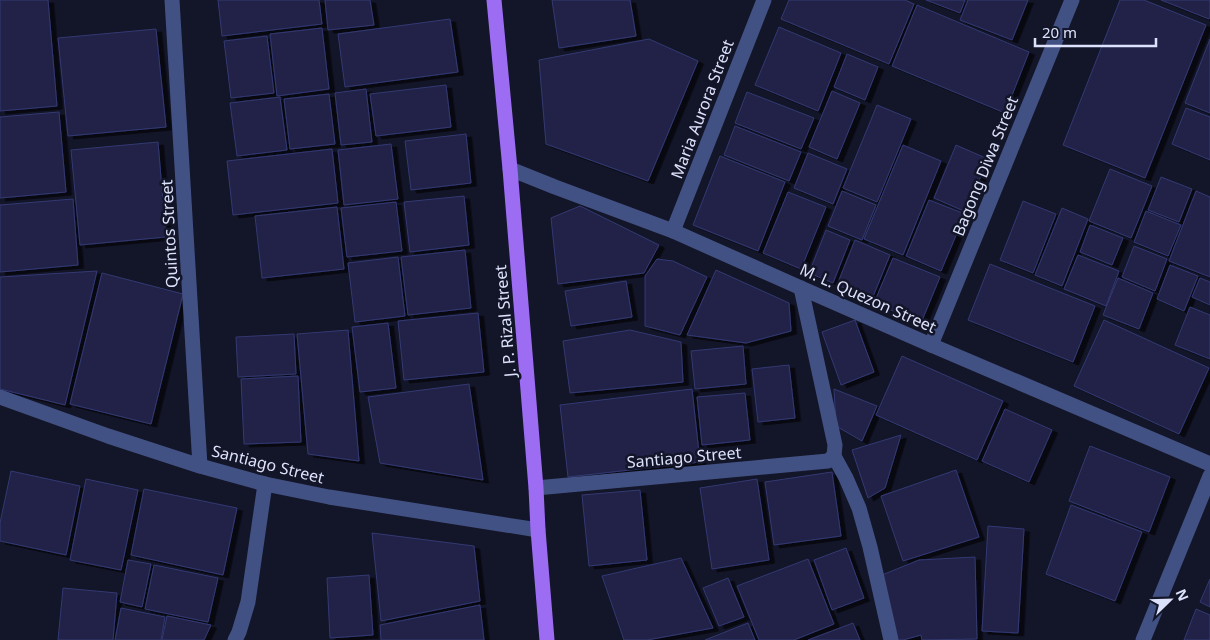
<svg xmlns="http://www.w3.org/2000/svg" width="1210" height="640" font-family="'Noto Sans',sans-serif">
<defs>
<filter id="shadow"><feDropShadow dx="5.5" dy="3" stdDeviation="0" flood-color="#0009"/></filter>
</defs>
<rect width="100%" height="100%" fill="#131528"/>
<!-- building -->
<g fill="#202348" stroke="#343972" filter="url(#shadow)">
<polygon points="0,0 48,0 57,106 0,111"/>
<polygon points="218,0 319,0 322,24 222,36"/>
<polygon points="325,0 370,0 374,25 328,30"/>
<polygon points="552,0 630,0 636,36 559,48"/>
<polygon points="789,0 905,0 914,4 889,64 781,19"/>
<polygon points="926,0 965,0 960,13"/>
<polygon points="968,0 1028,0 1012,40 960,20"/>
<polygon points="1120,0 1144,0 1206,25 1145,178 1063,145"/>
<polygon points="1161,0 1210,0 1210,17 1209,19"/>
<polygon points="917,5 1029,52 1005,113 892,66"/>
<polygon points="450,19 458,72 345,87 338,34"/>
<polygon points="779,27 841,53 818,111 755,85"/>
<polygon points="322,28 329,89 277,96 270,34"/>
<polygon points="156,29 166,127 68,136 58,38"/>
<polygon points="267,36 274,93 231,98 224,41"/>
<polygon points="649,39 698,61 648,181 546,144 539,60"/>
<polygon points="1210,39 1210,113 1185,103"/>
<polygon points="847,54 878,67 865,100 834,87"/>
<polygon points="446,85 451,127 376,136 370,94"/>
<polygon points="366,89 372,142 341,145 335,93"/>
<polygon points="832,91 860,103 837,159 809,147"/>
<polygon points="747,92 814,118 801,149 735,123"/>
<polygon points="329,94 335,144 290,149 284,99"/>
<polygon points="280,97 287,150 237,156 230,103"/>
<polygon points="877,105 911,119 877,202 843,188"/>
<polygon points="1186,108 1210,117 1210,160 1172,144"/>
<polygon points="59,112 66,192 0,198 0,117"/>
<polygon points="735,126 801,152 789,181 724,155"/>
<polygon points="466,134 471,183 411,190 405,141"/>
<polygon points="158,142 166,237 80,245 71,150"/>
<polygon points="391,144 398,199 344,205 338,150"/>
<polygon points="903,145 941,161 903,255 864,239"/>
<polygon points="956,145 988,159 966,212 934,198"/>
<polygon points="332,149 338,203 233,215 227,161"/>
<polygon points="808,153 847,169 833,204 794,188"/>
<polygon points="720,156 785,182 758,251 693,225"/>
<polygon points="1110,169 1152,186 1131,238 1089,221"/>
<polygon points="1161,177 1192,189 1179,222 1148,210"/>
<polygon points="842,191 876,205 862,240 828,226"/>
<polygon points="1196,191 1210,197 1210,277 1169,261"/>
<polygon points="788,192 826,207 801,269 763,253"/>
<polygon points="464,196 469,245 410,252 404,202"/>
<polygon points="73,199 78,265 0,272 0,205"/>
<polygon points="929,200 965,214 941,271 906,256"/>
<polygon points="1023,201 1056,214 1033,273 1000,260"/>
<polygon points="396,202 402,251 347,257 341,208"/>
<polygon points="580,206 659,245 644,273 558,284 551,218"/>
<polygon points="337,207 344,269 262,278 255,216"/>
<polygon points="1062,208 1088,219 1062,286 1035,275"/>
<polygon points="1146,211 1181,225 1168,256 1134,242"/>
<polygon points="1090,225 1123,238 1112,265 1080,252"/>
<polygon points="826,230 850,240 833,283 809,273"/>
<polygon points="855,240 890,255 872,299 837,285"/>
<polygon points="1134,246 1167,259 1155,291 1122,277"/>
<polygon points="465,250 471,308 408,315 401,257"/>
<polygon points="1078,255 1119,271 1106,306 1064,289"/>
<polygon points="398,257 405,316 355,322 348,263"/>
<polygon points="893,258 940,277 921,323 874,303"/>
<polygon points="657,259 673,261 707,277 680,335 645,326 645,276"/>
<polygon points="990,264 1095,306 1073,362 968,320"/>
<polygon points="1170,265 1198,276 1184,311 1157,299"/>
<polygon points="716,270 789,303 791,331 746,343 687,335"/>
<polygon points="97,271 65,405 0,389 0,277"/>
<polygon points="102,273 183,294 151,424 70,404"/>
<polygon points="1118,278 1153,293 1139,329 1103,315"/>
<polygon points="1200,278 1210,282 1210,305 1192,297"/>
<polygon points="626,281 632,317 571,326 565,291"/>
<polygon points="1190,307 1210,315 1210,359 1175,345"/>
<polygon points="478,313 484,372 404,380 398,321"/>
<polygon points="855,320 874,372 841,385 822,332"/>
<polygon points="1104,320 1209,368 1179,434 1074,386"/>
<polygon points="388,323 396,388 360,392 352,327"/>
<polygon points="348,330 359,461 308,454 297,334"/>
<polygon points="630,330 681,342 683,382 570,393 563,341"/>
<polygon points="294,334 296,374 238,377 236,337"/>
<polygon points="743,346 746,384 695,389 691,351"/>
<polygon points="902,356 1003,401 977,460 876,415"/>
<polygon points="789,365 795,418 758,422 752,369"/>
<polygon points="298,376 301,442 244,444 241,379"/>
<polygon points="469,384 483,480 380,463 368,397"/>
<polygon points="692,389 700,462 568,477 560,405"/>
<polygon points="834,389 877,406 862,441 836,426"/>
<polygon points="745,393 750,440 702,445 697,397"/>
<polygon points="1005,409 1052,430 1029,482 982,461"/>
<polygon points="901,435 885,488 868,498 852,450"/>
<polygon points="1090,446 1170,477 1149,532 1069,501"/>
<polygon points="956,470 979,537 903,561 881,496"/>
<polygon points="11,471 80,486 66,555 0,541 0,523"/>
<polygon points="832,472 841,536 774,545 765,482"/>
<polygon points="86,479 138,490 121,570 70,560"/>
<polygon points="757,479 769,560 712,569 700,488"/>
<polygon points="144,489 237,508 223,575 131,555"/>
<polygon points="640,490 647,560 589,566 582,495"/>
<polygon points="1071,505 1142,532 1115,601 1046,574"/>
<polygon points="988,526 1024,529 1018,633 982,631"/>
<polygon points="372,533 474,546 480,601 381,621"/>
<polygon points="846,548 864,598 832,610 814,560"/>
<polygon points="975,557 977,639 922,640 921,635 903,640 895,640 882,575 919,560"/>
<polygon points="681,558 713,628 647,640 624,640 602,576"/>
<polygon points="808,559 834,624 794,640 759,640 737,586"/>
<polygon points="128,560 151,564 142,607 120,602"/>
<polygon points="154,565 218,578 208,622 145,609"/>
<polygon points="369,575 373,635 330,638 327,578"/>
<polygon points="728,578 744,617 719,626 703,588"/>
<polygon points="1210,579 1210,607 1200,602"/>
<polygon points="63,588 117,593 113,640 58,640"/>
<polygon points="480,605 484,640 381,640 380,625"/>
<polygon points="121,608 165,617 161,640 115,640"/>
<polygon points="1196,609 1210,615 1210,640 1184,640"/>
<polygon points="167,616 211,625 204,640 162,640"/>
<polygon points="748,623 755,640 705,640"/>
<polygon points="853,623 860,640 808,640"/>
</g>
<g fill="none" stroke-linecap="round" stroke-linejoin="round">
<!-- minor -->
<g stroke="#425183" stroke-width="15">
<polyline points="172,0 200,466"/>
<polyline points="510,169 555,187 673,231 801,288 931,345 1210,464"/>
<polyline points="673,231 764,0"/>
<polyline points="801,288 835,445 834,456 846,478 859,508 870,547 891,640"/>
<polyline points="931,345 1072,0"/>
<polyline points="0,397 108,436 200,466 265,484 329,497 538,530"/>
<polyline points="536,488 828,461 834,456"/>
<polyline points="235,640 239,632 248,602 265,484"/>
<polyline points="1143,640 1210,476"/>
</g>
<!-- major -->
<polyline stroke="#9c6df3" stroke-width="15" points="494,0 510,169 536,488 538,530 547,640"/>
</g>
<g text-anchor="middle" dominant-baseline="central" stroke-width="5" stroke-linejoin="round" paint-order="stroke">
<!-- street labels -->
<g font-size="16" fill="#dde2fc" stroke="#131528">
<text transform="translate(702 109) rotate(-69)">Maria Aurora Street</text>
<text transform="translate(985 166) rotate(-68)">Bagong Diwa Street</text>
<text transform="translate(169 234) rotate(-93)">Quintos Street</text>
<text transform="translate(868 298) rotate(24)">M. L. Quezon Street</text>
<text transform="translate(505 321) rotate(-95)">J. P. Rizal Street</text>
<text transform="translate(684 457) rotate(-5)">Santiago Street</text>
<text transform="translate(268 464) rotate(14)">Santiago Street</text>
</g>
</g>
<!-- north arrow -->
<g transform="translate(1170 600) rotate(67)" stroke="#131528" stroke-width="4" paint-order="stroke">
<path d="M0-4L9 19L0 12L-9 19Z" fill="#dde2fc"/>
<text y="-8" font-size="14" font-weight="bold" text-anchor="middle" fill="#dde2fc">N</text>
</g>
<!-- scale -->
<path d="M1035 38v8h121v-8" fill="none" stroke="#dde2fc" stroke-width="2.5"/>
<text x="1042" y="38" font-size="15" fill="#dde2fc" stroke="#131528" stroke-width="4" paint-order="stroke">20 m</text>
</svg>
